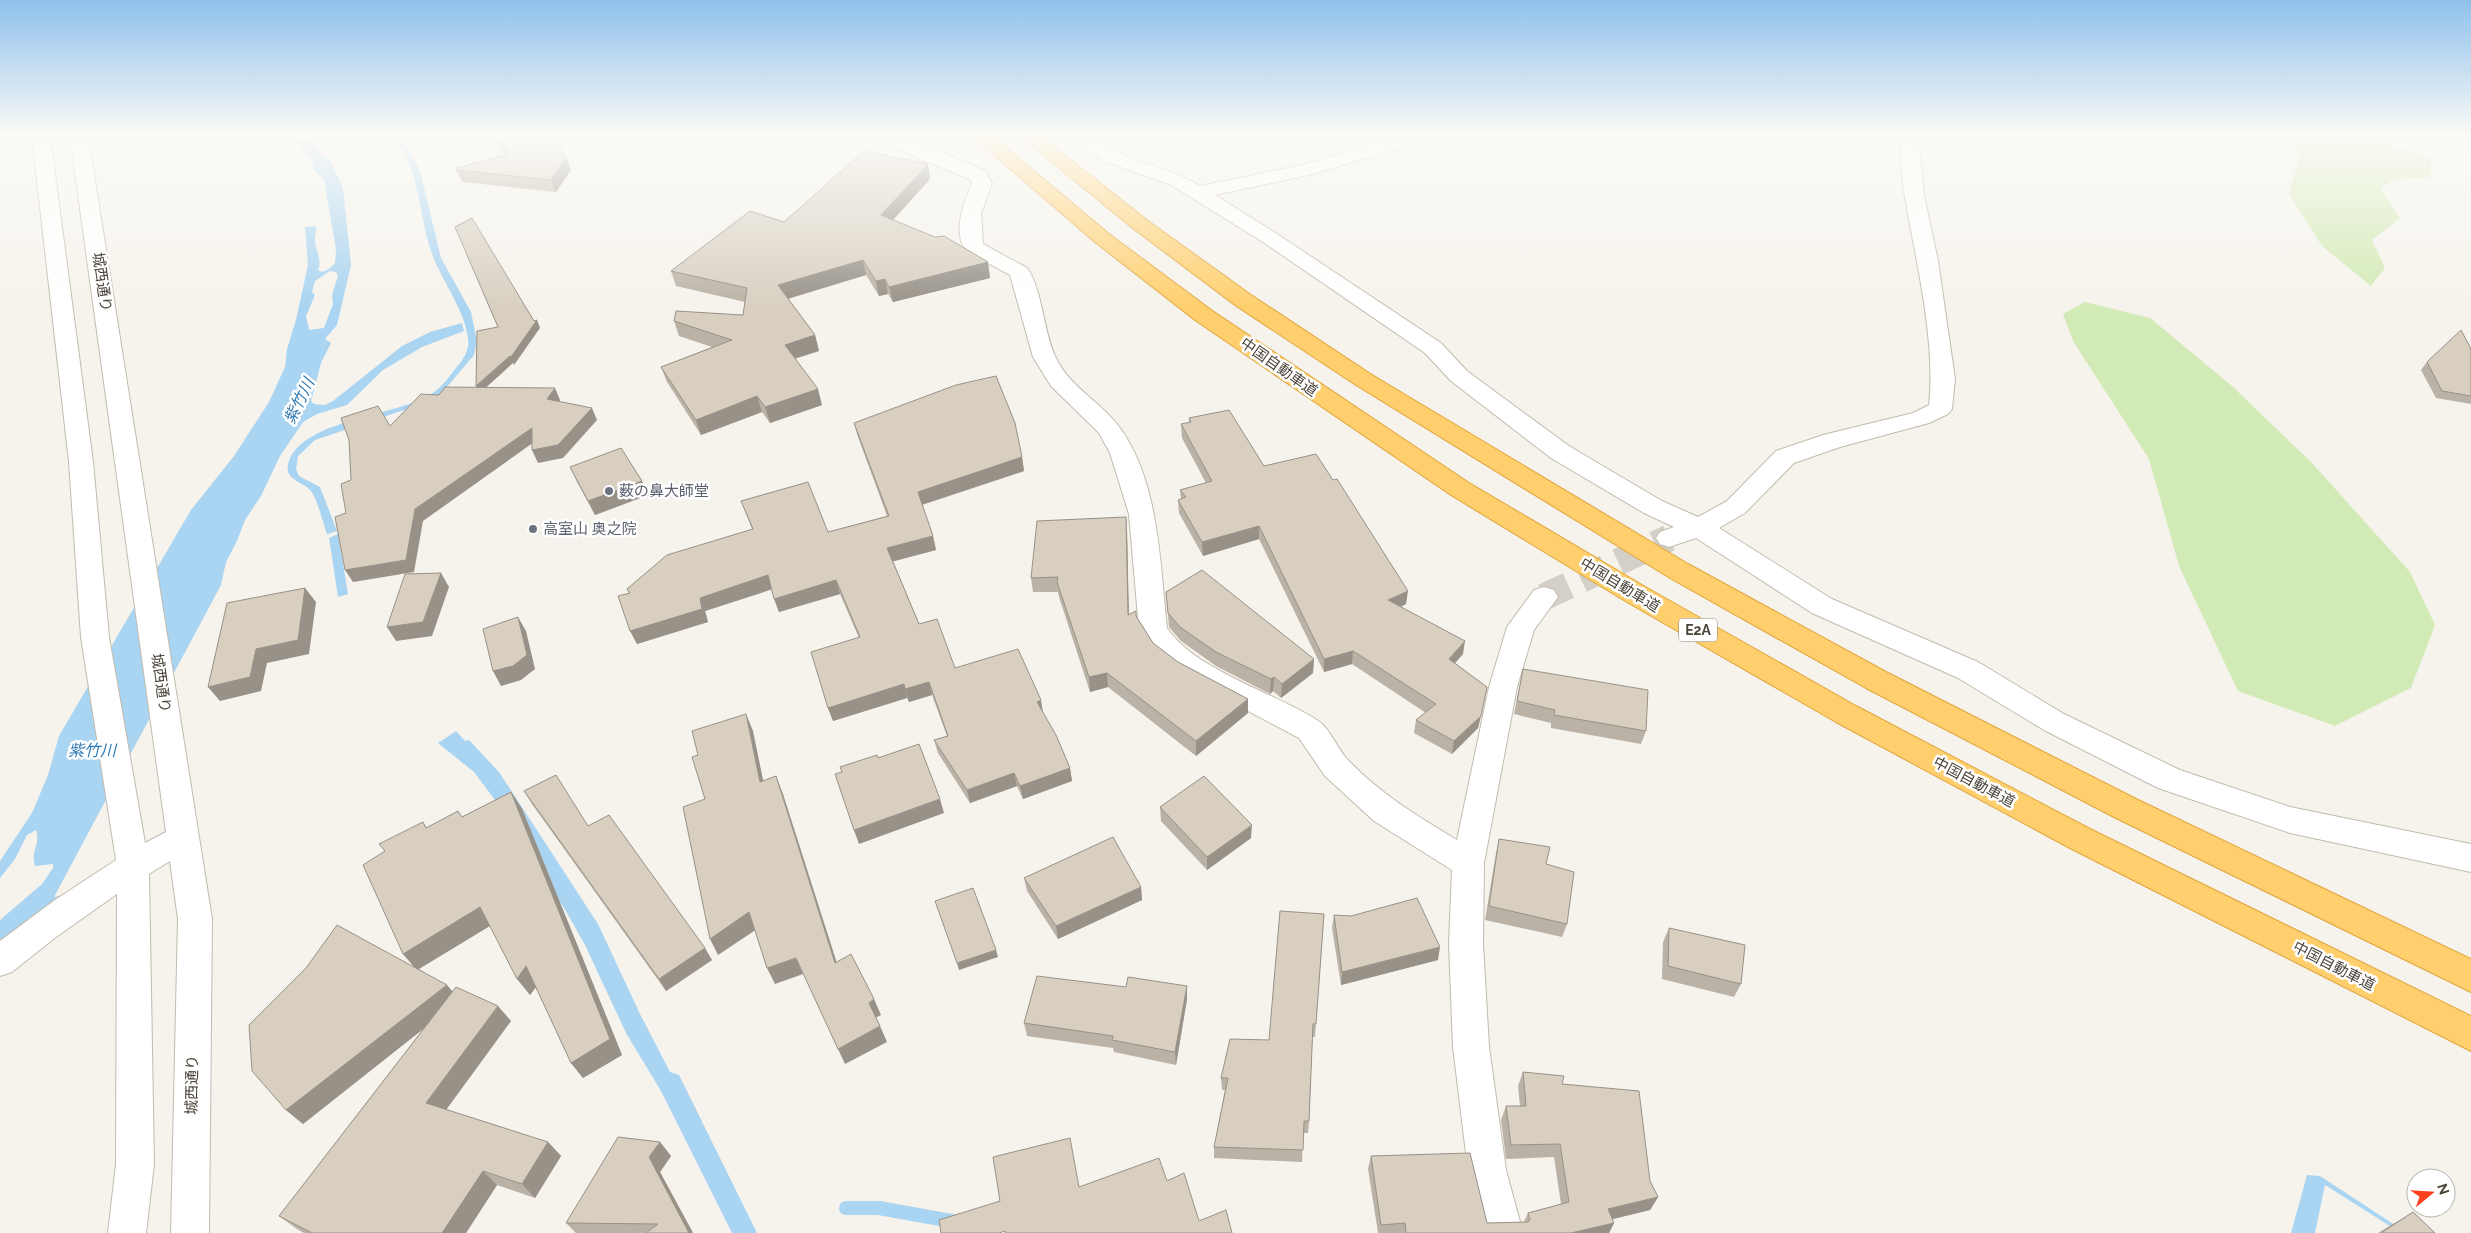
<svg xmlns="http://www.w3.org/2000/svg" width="2471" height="1233" font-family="Raleway,'Noto Sans JP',sans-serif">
<rect width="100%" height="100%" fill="#f6f3ec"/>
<!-- green -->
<g fill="#d2eab5">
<polygon points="2262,136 2420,136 2390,144 2431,160 2431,177 2393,180 2380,188 2400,218 2372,240 2385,268 2371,286 2322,246 2289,194 2299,158 2293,140"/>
<polygon points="2085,302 2150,318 2233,387 2311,462 2410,572 2435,625 2411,688 2335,726 2238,691 2179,566 2149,459 2073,341 2063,314"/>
</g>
<!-- water -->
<g fill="#a9d4f2" fill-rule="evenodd">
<path d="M292 136H312L322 155 331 162 343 188 351 265 337 325 325 339 331 343 321 363 311 401 314 404 325 405 333 401 402 346 430 332 462 323 464 331 422 347 383 370 347 405 317 414 303 422 280 456 261 496 245 520 237 541 226 562 221 585 54 897 60 896 56 907 0 953V920L42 884 53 868V864L35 866C30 851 41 844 36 830L27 835 15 859 0 878V861L32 813 48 775 59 736 191 510 234 456 269 402 285 367 287 349 296 320 308 265 305 227 316 226C317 233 314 237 315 242 317 253 322 260 318 270L322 272 329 269 335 263 336 249 324 180 313 168 314 164C308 153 297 146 292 136ZM330 271 336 272 338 276 332 295 333 304 324 328 309 330 306 316 315 295 312 292 315 281Z"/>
<path d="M390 136H398L410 150 420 171 441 258 471 312 477 341 474 355 440 395 419 405 315 440 298 456 296 469 299 476 320 487 337 531 327 534C323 523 318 501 311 491 303 481 282 480 289 461 304 419 399 416 433 393 442 387 449 377 456 368 463 360 470 350 468 338 464 307 441 281 431 251 418 213 421 165 390 136Z"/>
<polygon points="338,534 348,594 338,597 329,538"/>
<polygon points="456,731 465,741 469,740 499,772 598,924 640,1014 670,1072 679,1075 757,1233 732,1233 661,1091 626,1033 585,945 567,913 507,816 474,772 438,743"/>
<polygon points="2307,1175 2320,1176 2407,1233 2401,1233 2325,1185 2315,1233 2291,1233"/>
</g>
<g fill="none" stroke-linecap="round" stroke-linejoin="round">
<!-- stream -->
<polyline stroke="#a9d4f2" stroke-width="14" points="846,1208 879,1208 957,1222"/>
<!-- minor-tunnel -->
<polyline stroke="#d4d0c8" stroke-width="27" stroke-dasharray="27 14" stroke-linecap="butt" points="1544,597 1669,538"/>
<defs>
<g id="minor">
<polygon points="32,136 50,136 93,462 109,637 145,843 166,832 70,136 88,136 212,919 209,1233 171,1233 178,919 170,861 149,874 154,1164 146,1233 108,1233 116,1164 117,894 56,937 12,972 0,976 0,941 55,900 116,860 81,637 69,462"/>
<path d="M883 136H905L985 171 992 183 981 214 983 244 1027 268C1043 290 1043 332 1056 358 1069 386 1098 400 1117 424 1159 477 1160 563 1167 628 1194 669 1274 693 1317 720 1330 728 1337 748 1347 759 1379 793 1417 816 1457 840L1489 687 1507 627 1534 590 1544 587 1554 590 1558 597 1534 630 1517 687 1484 863 1483 944 1489 1047 1506 1170 1523 1233H1485L1468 1170 1453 1047 1449 944 1452 870 1374 821 1325 776 1299 738 1180 675 1156 656 1139 629 1129 514 1110 453 1099 433 1051 386 1033 357 1010 275 966 251C952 231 964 203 972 183L970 179C951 171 893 151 883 136Z"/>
<path d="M1078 136H1096L1097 140C1128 162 1168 166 1200 186L1302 165 1400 136H1427L1425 140 1313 174 1215 195 1277 234 1441 343 1467 371 1569 446 1662 501 1698 517 1727 501 1776 451 1823 435 1913 413 1929 405C1936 340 1916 262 1905 197 1901 177 1901 156 1900 136H1918L1924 195 1938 261 1955 379 1952 409 1948 414 1929 423 1840 447 1794 463 1745 513 1719 528 1832 599 1978 662 2064 714 2180 770 2290 807 2471 844V872L2290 833 2158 788 2044 730 1958 678 1812 613 1696 538 1669 547 1660 544 1656 538 1660 532 1674 527 1644 513 1551 458 1451 381 1425 353 1263 242 1171 185 1099 159 1081 146Z"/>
</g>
<g id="highway">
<polygon points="972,136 992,136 1109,234 1211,310 1469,483 1647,588 1856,706 2090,829 2471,1016 2471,1051 2068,847 1836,722 1627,602 1451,495 1195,320 1095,242"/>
<polygon points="1020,136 1040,136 1148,221 1251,295 1372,375 1688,564 1886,672 2136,799 2471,959 2471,992 2114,817 1866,688 1670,578 1356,385 1235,305 1134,229"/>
</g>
</defs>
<!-- minor casing -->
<use href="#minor" stroke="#c2bbae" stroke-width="2"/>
<!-- highway casing -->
<use href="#highway" stroke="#e0a43c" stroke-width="2"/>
<!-- minor -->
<use href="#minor" fill="#fff" fill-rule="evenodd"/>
<!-- highway -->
<use href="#highway" fill="#ffcf6e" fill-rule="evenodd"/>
</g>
<!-- wall -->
<g fill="#bab2a6">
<polygon points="490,136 570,136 572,139 559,142 571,170 556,192 462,182 456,170 505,155"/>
<polygon points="930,179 893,220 990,278 893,302 888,294 879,296 866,275 788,299 815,335 819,351 795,359 822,405 770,423 762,412 701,435 667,382 661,367 712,347 679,336 674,321 743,315 745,302 676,286 671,271 784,222"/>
<polygon points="2471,349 2471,404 2436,398 2421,370 2427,362"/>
<polygon points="1189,418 1264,466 1406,604 1401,607 1463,654 1455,663 1487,687 1478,728 1452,754 1414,733 1416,720 1426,713 1352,664 1324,672 1259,539 1203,556 1179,513 1178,500 1181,499 1180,490 1206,483 1182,438 1181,424 1189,423"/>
<polygon points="854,423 1022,457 1024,471 922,505 933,536 936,550 893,561 919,624 955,668 1042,711 1070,768 1072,781 1023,799 1017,786 970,803 938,753 934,740 947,736 932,695 909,702 907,698 833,721 828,708 859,638 840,594 779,612 772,589 705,611 708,622 637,644 629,593 627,589 752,529 741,501 828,532 887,516 858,437"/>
<polygon points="570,467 642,481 648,495 595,515 577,482"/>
<polygon points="1126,517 1127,531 1129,615 1136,616 1153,643 1178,662 1248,699 1248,713 1196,756 1108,687 1090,692 1059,597 1058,592 1033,592 1031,578"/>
<polygon points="1166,592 1314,659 1313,673 1281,698 1273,691 1270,694 1216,666 1181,641 1169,627"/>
<polygon points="1523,669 1646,731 1641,744 1551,728 1551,723 1514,714"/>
<polygon points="524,791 588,826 712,960 666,991 532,804"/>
<polygon points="511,792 522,809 622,1055 583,1078 571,1063 536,987 530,995 490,926 419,969 453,992 511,1021 446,1110 548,1142 561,1156 535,1198 497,1185 466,1233 304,1233 297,1229 279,1216 424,1028 303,1124 286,1110 414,967 403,954 385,851 423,822 427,828 462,817"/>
<polygon points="1160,807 1251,838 1207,870 1161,821"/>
<polygon points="1499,839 1567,924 1562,937 1485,920 1496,853"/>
<polygon points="1024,878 1141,887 1142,900 1058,939 1027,891"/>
<polygon points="1324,914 1315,1037 1312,1037 1309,1121 1308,1133 1303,1133 1302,1162 1214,1158 1214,1147 1225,1090 1222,1090 1221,1078 1269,1040"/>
<polygon points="1334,915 1438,960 1341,985 1332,928"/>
<polygon points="1669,928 1741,984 1734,997 1662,979 1663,942"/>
<polygon points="1187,986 1187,999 1176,1065 1114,1052 1113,1048 1027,1036 1024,1023 1126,987"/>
<polygon points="1523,1072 1562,1084 1650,1181 1658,1197 1650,1210 1612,1219 1614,1223 1609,1233 1378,1233 1368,1169 1371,1156 1487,1223 1524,1222 1528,1213 1561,1204 1554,1157 1506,1159 1501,1120 1506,1106 1520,1106 1518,1086"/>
<polygon points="660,1142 671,1156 660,1172 693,1233 576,1233 566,1223"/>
<polygon points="2413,1212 2435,1233 2378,1233 2386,1228"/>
</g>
<!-- shaded-wall -->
<g fill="#979187">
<polygon points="556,136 570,136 572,139 558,142"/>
<polygon points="566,158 571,170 556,192 551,180"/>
<polygon points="928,164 930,179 884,230 881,215"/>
<polygon points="863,260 866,275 783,300 778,285"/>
<polygon points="988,262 990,278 893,302 889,287"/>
<polygon points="885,279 888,294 879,296 876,281"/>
<polygon points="537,320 540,328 514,365 513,363 480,393 476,386"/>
<polygon points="815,335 819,351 789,360 785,345"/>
<polygon points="555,388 560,400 553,412 547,399"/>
<polygon points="818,389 822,405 770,423 765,407"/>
<polygon points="757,396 762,412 701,435 696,420"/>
<polygon points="592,408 597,420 563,458 538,463 532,450"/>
<polygon points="532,428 537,440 423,521 414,572 353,582 345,570 415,509"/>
<polygon points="1022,457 1024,471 921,505 918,492"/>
<polygon points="642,481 648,495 595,515 588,501"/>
<polygon points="1126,517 1127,531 1129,630 1128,615"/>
<polygon points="1259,526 1259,539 1203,556 1202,542"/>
<polygon points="933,536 936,550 891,562 887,548"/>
<polygon points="441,573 449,587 432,636 396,641 387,627"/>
<polygon points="768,575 773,589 705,611 708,622 637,644 630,631 700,598"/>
<polygon points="836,580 840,594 779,612 774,599"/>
<polygon points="305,588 316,602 309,654 267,663 261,691 220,701 208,687 256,649"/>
<polygon points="1408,591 1406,604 1386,613 1388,600"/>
<polygon points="518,617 526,631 535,669 521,680 501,686 493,671"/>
<polygon points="1465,641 1463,654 1447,672 1449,659"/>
<polygon points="1353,651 1352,664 1324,672 1324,659"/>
<polygon points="1314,659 1313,673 1281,698 1282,684"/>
<polygon points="1107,673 1108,687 1090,692 1089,677"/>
<polygon points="1274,677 1273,691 1270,694 1271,679"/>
<polygon points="929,682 932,695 909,702 905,689"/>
<polygon points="904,684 907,698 833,721 828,708"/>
<polygon points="1248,699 1248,713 1196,756 1196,741"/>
<polygon points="1041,700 1043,713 1037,702"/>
<polygon points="746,714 753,731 767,799 760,782"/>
<polygon points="1481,716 1478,728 1452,754 1454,741"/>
<polygon points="1070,768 1072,781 1023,799 1020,786"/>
<polygon points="1014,773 1017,786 970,803 967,790"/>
<polygon points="776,776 783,794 842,979 835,963"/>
<polygon points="511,792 522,809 622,1055 583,1078 571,1063"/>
<polygon points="940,799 944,813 859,844 854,830"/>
<polygon points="1252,825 1251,838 1207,870 1207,857"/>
<polygon points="1141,887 1142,900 1058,939 1056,926"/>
<polygon points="480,907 493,924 417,970 403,954"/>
<polygon points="749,912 757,929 718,955 710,939"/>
<polygon points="1440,947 1438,960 1341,985 1342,972"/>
<polygon points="705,948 712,960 666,991 659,979"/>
<polygon points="996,950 998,957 959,970 957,963"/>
<polygon points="796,958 803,974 775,984 767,968"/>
<polygon points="526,966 539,983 530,995 517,979"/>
<polygon points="447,985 460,1000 303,1124 286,1110"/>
<polygon points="1187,986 1187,999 1176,1065 1175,1052"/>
<polygon points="874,999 881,1015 875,1018 869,1003"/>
<polygon points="498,1006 511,1021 440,1118 426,1103"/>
<polygon points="880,1026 887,1042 845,1064 838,1049"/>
<polygon points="548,1142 561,1156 535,1198 522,1184"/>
<polygon points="660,1142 671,1156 660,1172 693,1233 689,1233 649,1157"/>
<polygon points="483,1171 497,1185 466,1233 442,1233"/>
<polygon points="1658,1197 1650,1210 1601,1222 1608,1209"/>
<polygon points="1614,1223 1609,1233 1571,1233"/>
</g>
<!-- building -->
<g fill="#d8cfc1" stroke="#979187">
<polygon points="495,136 556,136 566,158 551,180 456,170 456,168 509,154"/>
<polygon points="864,151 928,164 881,215 935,237 944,236 988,262 889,287 885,279 876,281 863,260 778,285 815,335 785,345 818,389 765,407 757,396 696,420 661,367 732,340 674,321 676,311 743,315 747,288 671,271 750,211 784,222"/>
<polygon points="472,218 534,321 537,320 511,357 510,356 476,386 477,331 498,327 455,227"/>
<polygon points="2461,330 2471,349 2471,396 2442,391 2427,362"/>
<polygon points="996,376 1015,423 1022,457 918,492 933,536 887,548 919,624 937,619 955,668 1018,649 1041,700 1037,702 1056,735 1070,768 1020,786 1014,773 967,790 934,740 948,736 929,682 905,689 904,684 828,708 811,652 860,637 836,580 774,599 768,575 700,598 702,609 630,631 618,596 630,593 627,589 667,555 753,529 741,501 808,482 828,532 889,516 854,423 956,385"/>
<polygon points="445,387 555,388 547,399 592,408 558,445 532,450 532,428 415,509 406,560 345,570 335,517 346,513 341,484 351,480 349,440 341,418 378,406 390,426 421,394 439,395"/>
<polygon points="1229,410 1264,466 1316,454 1333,480 1337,479 1408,591 1388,600 1465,641 1449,659 1487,687 1481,716 1454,741 1416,720 1436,704 1353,651 1324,659 1259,526 1202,542 1178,500 1186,497 1180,490 1212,481 1181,424 1191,422 1189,418"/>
<polygon points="621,448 642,481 588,501 570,467"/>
<polygon points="1126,517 1128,615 1136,611 1136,616 1153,643 1178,662 1248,699 1196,741 1107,673 1089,677 1057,582 1058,577 1031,578 1037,521"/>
<polygon points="1202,570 1314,659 1282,684 1274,677 1271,679 1216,652 1180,627 1168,613 1166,592"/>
<polygon points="441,573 423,622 387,627 405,574"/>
<polygon points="305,588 298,640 256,649 250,677 208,687 227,603"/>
<polygon points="518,617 527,655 513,666 493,671 483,629"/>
<polygon points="1523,669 1648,690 1646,731 1554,715 1555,710 1517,701"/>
<polygon points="746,714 760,782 776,776 835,963 851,954 874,999 869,1003 880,1026 838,1049 796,958 767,968 749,912 710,939 683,807 705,799 692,757 698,755 692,731"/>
<polygon points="919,744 940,799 854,830 835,774 842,772 840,767 877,755 878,758"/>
<polygon points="556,775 588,826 609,815 705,948 659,979 524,791"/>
<polygon points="1204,776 1252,825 1207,857 1160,807"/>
<polygon points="511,792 610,1039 571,1063 526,966 517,979 480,907 403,954 363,865 385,851 379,844 423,822 426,828 458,811 462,817"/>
<polygon points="1113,837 1141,887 1056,926 1024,878"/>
<polygon points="1499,839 1550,847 1546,864 1574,872 1567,924 1489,906"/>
<polygon points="973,888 996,950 957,963 935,901"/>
<polygon points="1417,898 1440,947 1342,972 1334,915 1351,916"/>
<polygon points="1280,911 1324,914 1316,1024 1313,1024 1309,1121 1304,1121 1303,1150 1214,1147 1228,1078 1221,1078 1230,1039 1269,1040"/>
<polygon points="337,925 447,985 286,1110 252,1071 249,1025 306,968"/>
<polygon points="1669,928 1745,945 1741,984 1668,966"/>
<polygon points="1037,976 1126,987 1128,977 1187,986 1175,1052 1112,1040 1113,1036 1024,1023"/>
<polygon points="456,987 498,1006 426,1103 548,1142 522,1184 483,1171 442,1233 312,1233 279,1216"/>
<polygon points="1523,1072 1564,1076 1562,1084 1639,1091 1650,1181 1658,1197 1608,1209 1614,1223 1571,1233 1406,1233 1405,1223 1381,1225 1371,1156 1470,1153 1487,1223 1528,1222 1530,1220 1528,1213 1569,1202 1560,1144 1511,1145 1506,1106 1526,1106"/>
<polygon points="618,1137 660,1142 649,1157 689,1233 646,1233 658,1224 566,1223"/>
<polygon points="1070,1138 1079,1187 1159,1158 1167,1181 1184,1173 1199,1221 1226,1210 1232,1233 1005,1233 1005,1231 999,1233 941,1233 939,1220 1000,1201 993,1157"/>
<polygon points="2413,1212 2435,1233 2381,1233"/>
</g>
<!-- sky -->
<linearGradient id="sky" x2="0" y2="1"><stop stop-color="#8fc1ec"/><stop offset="0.44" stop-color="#fbfaf6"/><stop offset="1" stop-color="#fbfaf6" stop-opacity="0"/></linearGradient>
<rect width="2471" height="308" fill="url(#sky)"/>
<!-- markers -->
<g fill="#6b7280" stroke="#fff" stroke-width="2">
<circle cx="609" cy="491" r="5"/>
<circle cx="533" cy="529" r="5"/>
</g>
<g text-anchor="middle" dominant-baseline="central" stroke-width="5" stroke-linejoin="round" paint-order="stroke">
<!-- shield labels -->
<rect fill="#fff" stroke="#817c74" stroke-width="1" x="1679" y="618.5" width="38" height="23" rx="4"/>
<g font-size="14" font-weight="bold" fill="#4b4439">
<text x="1698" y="630">E2A</text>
</g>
<!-- street labels -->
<g font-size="15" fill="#4b4439" stroke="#fff">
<text transform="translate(102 282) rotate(82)">城西通り</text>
<text transform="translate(1279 367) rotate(35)">中国自動車道</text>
<text transform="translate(1620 585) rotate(31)">中国自動車道</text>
<text transform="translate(161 683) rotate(82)">城西通り</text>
<text transform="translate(1974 782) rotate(28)">中国自動車道</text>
<text transform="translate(2334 966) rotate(27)">中国自動車道</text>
<text transform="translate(192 1085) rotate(-89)">城西通り</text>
</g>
<!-- worship labels -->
<g font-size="15" fill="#5b616d" stroke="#fff" text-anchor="start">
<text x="619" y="491">薮の鼻大師堂</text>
<text x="543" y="529">高室山 奥之院</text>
</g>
<!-- water labels -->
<g font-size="16" font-style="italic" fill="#2e7ab2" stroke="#fff">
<text transform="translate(299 401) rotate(-64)">紫竹川</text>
<text x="92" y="750">紫竹川</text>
</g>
</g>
<!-- north arrow -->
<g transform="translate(2431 1193) rotate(72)"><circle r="24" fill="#ffffff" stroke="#b7b4b0"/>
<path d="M0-4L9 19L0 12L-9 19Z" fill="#fc3f1d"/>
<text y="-8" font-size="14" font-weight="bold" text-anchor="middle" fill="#4b4439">N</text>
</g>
</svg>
